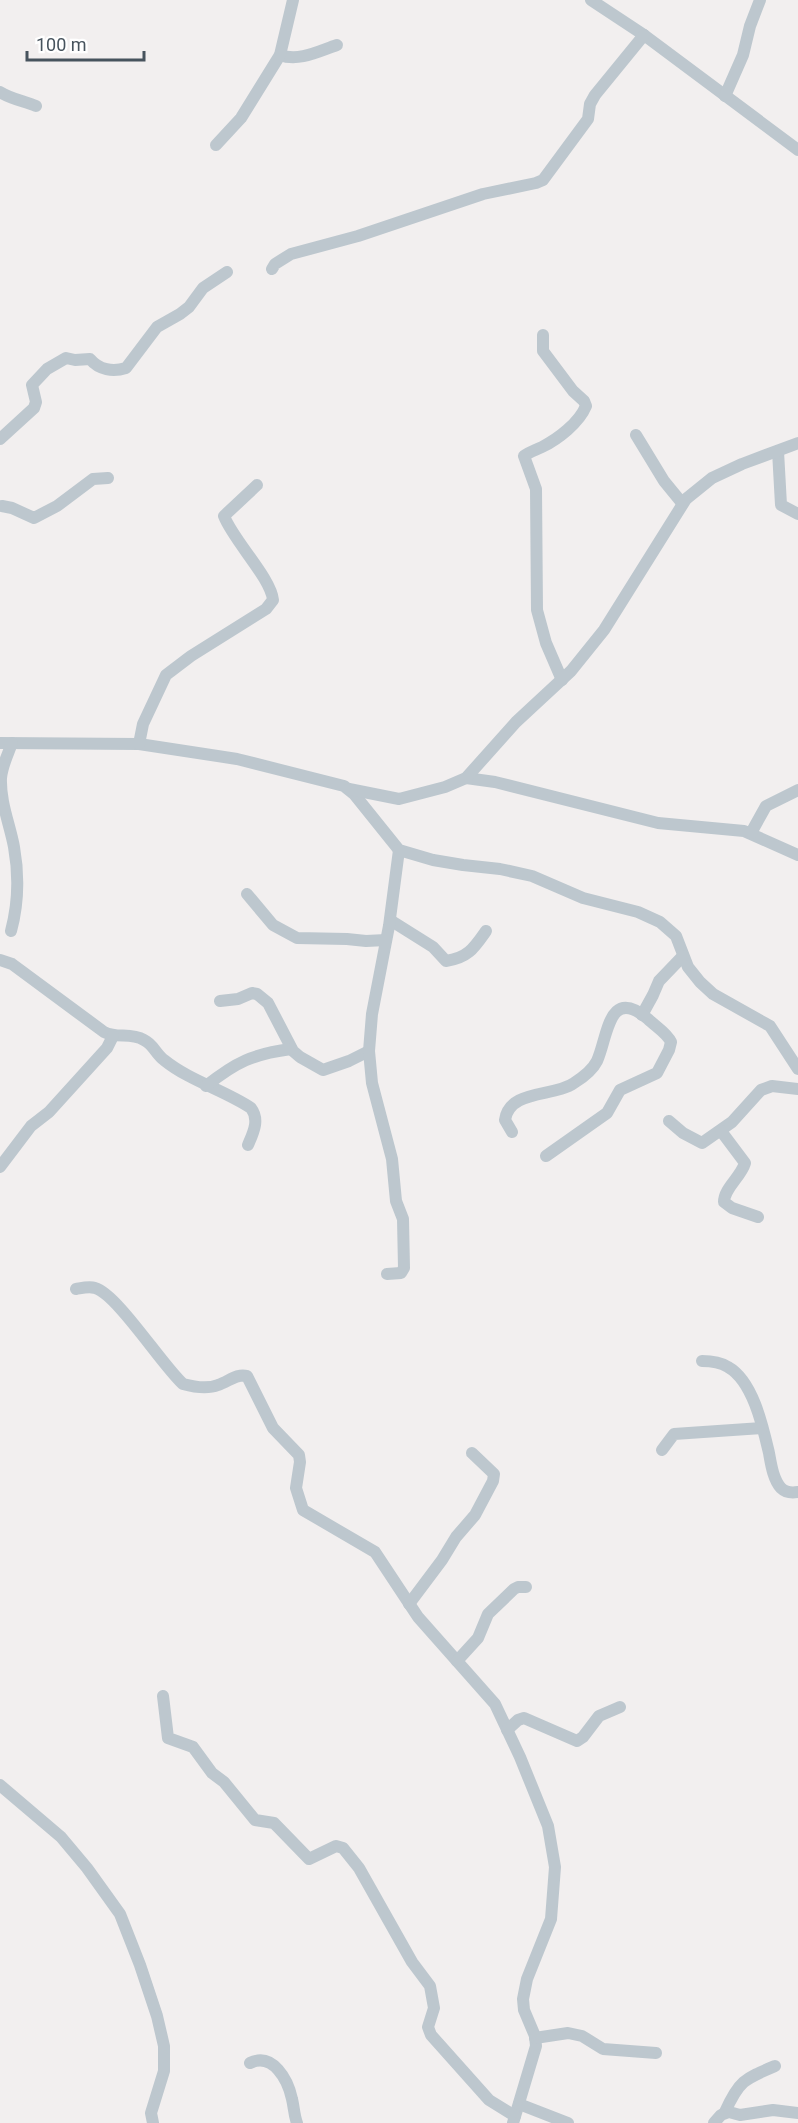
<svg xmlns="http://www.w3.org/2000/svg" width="798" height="2123" font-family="Roboto,sans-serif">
<rect width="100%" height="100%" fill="#f2efef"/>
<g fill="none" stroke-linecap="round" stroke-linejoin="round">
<!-- minor -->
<g stroke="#bdc7ce" stroke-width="12">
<polyline points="591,0 644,35 798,150"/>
<path d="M280 55C299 62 319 51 337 45"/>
<path d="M0 92C11 99 24 101 36 106"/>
<polyline points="725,96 743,55 750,26 760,0"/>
<polyline points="216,145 241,118 280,55 293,0"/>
<polyline points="272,269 275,264 291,254 358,236 483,194 536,183 543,180 588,119 590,104 595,95 644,35"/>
<path d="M543 335V351L573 391 584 401 586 406C579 423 558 439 542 447 536 450 529 452 524 456L536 489 537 610 546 643 562 680"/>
<polyline points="636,435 664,481 682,503"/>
<path d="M0 439 34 408 36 402 32 385 47 369 66 358 75 360 90 359C99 370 113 372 126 368L157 327 180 314 189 307 203 288 227 272"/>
<polyline points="778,451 781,505 798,514"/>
<polyline points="2,506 12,508 34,518 57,506 93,479 108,478"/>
<polyline points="0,743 139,744 237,759 344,786 354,794 399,850 433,860 463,865 500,869 532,876 583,898 638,912 660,922 676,936 688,967 700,982 713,994 770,1026 798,1069"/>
<path d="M139 744 143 724 166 675 191 656 266 609 273 600C271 578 233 540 224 516L257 485"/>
<polyline points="466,778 495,782 658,823 744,831 798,855"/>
<polyline points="349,789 399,799 445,787 466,778 516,722 571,671 604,630 686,499 712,478 742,464 798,443"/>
<polyline points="751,833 766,806 798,790"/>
<polyline points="247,894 273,925 297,938 347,939 366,941 386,940"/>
<path d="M390 920 433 947 446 961C468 958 474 948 486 931"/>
<path d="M11 931C18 905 19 875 14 847 10 825 0 802 1 778 2 766 8 754 12 743"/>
<path d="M0 960 12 964 104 1032C117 1039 130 1032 144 1040 153 1044 156 1054 164 1060 190 1081 224 1090 251 1108 260 1120 253 1133 248 1145"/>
<polyline points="220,1001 238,999 252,993 257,994 268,1003 293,1051 300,1057 323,1070 349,1061 369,1051"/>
<polyline points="642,1015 653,995 659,981 683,956"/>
<path d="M206 1086C236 1062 253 1054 291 1049"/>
<polyline points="669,1121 683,1133 702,1143 732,1122 761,1090 772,1086 798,1089"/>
<path d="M721 1131 745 1163C741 1177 724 1188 724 1202L732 1208 758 1217"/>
<path d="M512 1132 505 1120C509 1089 555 1097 574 1083 582 1078 593 1069 597 1061 608 1037 608 985 648 1019 655 1026 667 1033 671 1042L669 1050 657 1073 620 1090 607 1113 546 1156"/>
<polyline points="0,1167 31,1126 49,1112 107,1048 113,1036"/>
<polyline points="387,1274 401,1273 404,1268 403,1219 396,1201 392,1159 372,1083 369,1051 372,1014 389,926 399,850"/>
<path d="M76 1289C82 1288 89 1286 95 1288 117 1294 162 1365 183 1384 194 1387 208 1389 218 1385 228 1382 237 1373 247 1376L273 1428 299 1455 300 1462 296 1488 303 1510 375 1552 418 1617 495 1704 520 1757 548 1826 555 1867 551 1919 527 1979 523 1999 524 2010 535 2036 536 2046 513 2123"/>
<path d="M702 1361C711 1361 720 1362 728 1367 753 1381 763 1427 769 1453 771 1464 773 1479 781 1488 785 1492 792 1493 798 1492"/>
<polyline points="662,1450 674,1434 762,1428"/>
<polyline points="409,1604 442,1560 456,1537 475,1515 493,1481 494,1474 472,1453"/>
<polyline points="457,1661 478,1638 488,1614 514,1589 518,1587 526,1587"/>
<polyline points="163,1696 168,1738 193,1747 212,1773 224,1782 255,1820 274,1823 309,1859 336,1846 343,1848 359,1868 412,1962 430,1986 434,2008 428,2027 431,2035 489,2100 515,2116"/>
<polyline points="507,1730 518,1720 524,1718 577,1741 583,1737 599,1716 620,1707"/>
<polyline points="0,1785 61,1837 87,1868 120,1914 140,1965 157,2016 164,2046 164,2071 151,2113 153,2123"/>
<polyline points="535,2038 568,2033 582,2036 603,2049 656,2053"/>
<path d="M250 2063C273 2052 288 2080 292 2099 294 2107 294 2115 297 2123"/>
<polyline points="519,2104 568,2123"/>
<path d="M725 2112C739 2081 744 2079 775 2066"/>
<polyline points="714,2123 721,2115 729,2112 740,2115 773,2110 798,2113"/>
</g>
</g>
<!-- scale -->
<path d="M27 51v9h117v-9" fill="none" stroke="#47535d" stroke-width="3"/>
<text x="36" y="51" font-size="18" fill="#47535d" stroke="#ffffff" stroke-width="4.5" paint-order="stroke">100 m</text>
</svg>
